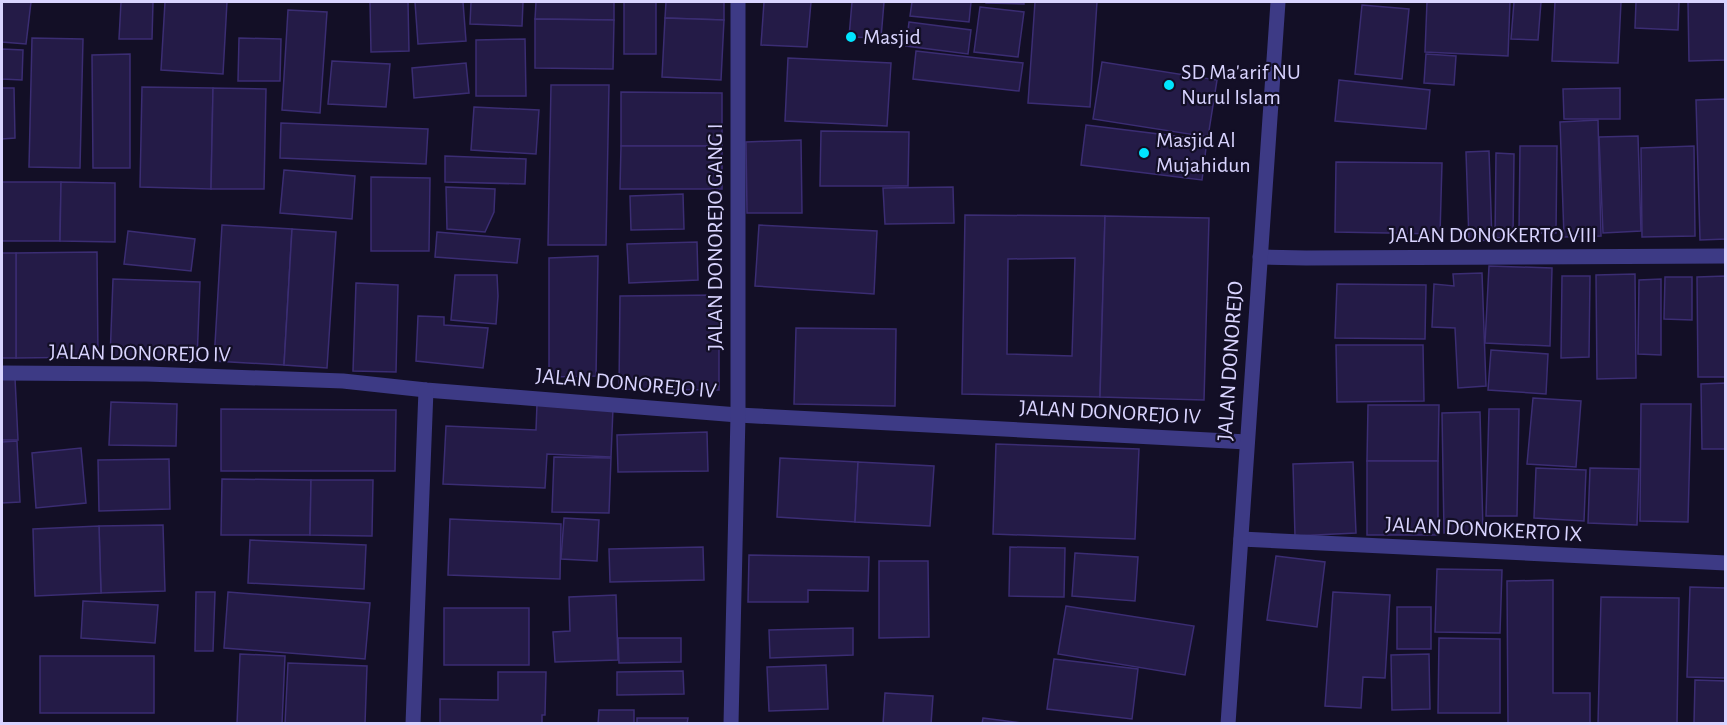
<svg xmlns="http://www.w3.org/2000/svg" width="1727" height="725" font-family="'Alegreya Sans',sans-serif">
<rect width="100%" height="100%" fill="#130f26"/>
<!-- building -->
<g fill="#241b47" stroke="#3b2d73" stroke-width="1.5" fill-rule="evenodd">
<polygon points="2,2 31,2 26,44 2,42"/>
<polygon points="121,2 153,2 152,39 119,39"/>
<polygon points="165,2 227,2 223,74 161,70"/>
<polygon points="370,2 408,2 409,51 371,52"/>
<polygon points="415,2 463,2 466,41 418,44"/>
<polygon points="471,2 523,2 522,26 470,24"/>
<polygon points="536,2 614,2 614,20 535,19"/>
<rect x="624" y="2" width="32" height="52"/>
<polygon points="666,2 724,2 724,20 665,18"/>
<polygon points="764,2 811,2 807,47 761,45"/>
<polygon points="852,2 884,2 881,38 849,37"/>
<polygon points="912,2 971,2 969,22 910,16"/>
<polygon points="986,2 1024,2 1024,4 986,3"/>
<polygon points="1035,2 1097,2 1090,107 1028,103"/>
<polygon points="1427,2 1510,2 1508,56 1425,52"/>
<polygon points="1514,2 1541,2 1538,40 1511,39"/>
<polygon points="1555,2 1621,2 1618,63 1552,61"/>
<polygon points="1636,2 1679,2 1678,30 1635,28"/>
<polygon points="1688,2 1726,2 1726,60 1689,61"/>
<polygon points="1362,5 1409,9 1402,79 1355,74"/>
<polygon points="980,7 1024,12 1018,57 974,52"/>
<polygon points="288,10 327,12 320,113 282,110"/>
<polygon points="665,18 724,20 721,80 662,77"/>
<polygon points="535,19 614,20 613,69 535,68"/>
<polygon points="909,22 971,30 968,54 906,46"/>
<polygon points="32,38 83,39 80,168 29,167"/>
<polygon points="239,38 281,39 280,81 238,81"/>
<polygon points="525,39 526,96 476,96 476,40"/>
<polygon points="2,49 23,50 22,80 2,79"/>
<polygon points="916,51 1023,63 1019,91 913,79"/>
<polygon points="130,54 130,168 93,168 92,55"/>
<polygon points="1426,54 1456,56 1454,85 1424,83"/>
<polygon points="788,58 891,63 887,126 785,121"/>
<polygon points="332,61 390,64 386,107 328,104"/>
<polygon points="1102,62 1217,80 1208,137 1093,119"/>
<polygon points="466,63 469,93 414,98 412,68"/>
<polygon points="1339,80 1430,90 1426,129 1335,121"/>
<polygon points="551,85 609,85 606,245 548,245"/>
<polygon points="142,87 213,88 211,189 140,187"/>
<polygon points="2,88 14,88 15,138 2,139"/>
<polygon points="213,88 266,89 264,189 211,189"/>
<polygon points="1620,88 1620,119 1564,119 1563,89"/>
<polygon points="621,92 722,93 722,146 621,146"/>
<polygon points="1726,99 1726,239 1700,240 1696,100"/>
<polygon points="474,107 539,110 536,154 471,150"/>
<polygon points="1598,120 1601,236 1564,237 1560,122"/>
<polygon points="281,123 428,129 426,164 280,158"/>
<polygon points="1086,125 1207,140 1202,180 1081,165"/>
<polygon points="821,131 909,132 908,186 820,186"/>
<polygon points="1638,136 1641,231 1603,233 1599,137"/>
<polygon points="801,140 802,213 747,213 746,142"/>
<polygon points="621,146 722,146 722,189 620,189"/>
<polygon points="1520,146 1557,146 1556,233 1519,233"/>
<polygon points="1694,146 1695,236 1642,237 1641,148"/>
<polygon points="1489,151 1492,240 1469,241 1466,152"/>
<polygon points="1496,153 1514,154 1513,237 1495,238"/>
<polygon points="445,156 526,159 525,184 445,182"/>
<polygon points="1336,162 1442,163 1440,234 1335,232"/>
<polygon points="284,170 355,176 352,219 280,213"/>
<polygon points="371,177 430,178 429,251 371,251"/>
<polygon points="2,182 61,182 60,241 2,241"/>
<polygon points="61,182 115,183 115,242 60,241"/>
<polygon points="446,187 495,189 494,212 485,232 447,229"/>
<polygon points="953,187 954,223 885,224 883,188"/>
<polygon points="683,194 684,229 631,230 630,196"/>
<path d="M965 215 1105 216 1100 397 962 394ZM1075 258 1072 356 1007 354 1008 259Z"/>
<polygon points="1105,216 1209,218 1204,400 1100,397"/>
<polygon points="222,225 292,229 284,365 214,361"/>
<polygon points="759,225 877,231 874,294 755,286"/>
<polygon points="292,229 336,232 327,368 284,365"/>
<polygon points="128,231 195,239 191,271 124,264"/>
<polygon points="437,232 520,239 517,263 435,257"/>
<polygon points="697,242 698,280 629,283 627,244"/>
<polygon points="97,252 98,357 16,358 16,253"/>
<rect x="2" y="253" width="14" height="105"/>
<polygon points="598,256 596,376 549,377 549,258"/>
<polygon points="1489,266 1552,268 1550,346 1485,343"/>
<polygon points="1482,273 1486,386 1458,388 1455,328 1432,327 1434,284 1454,286 1453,274"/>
<polygon points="1635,274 1636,378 1597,379 1596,275"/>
<polygon points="455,275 497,275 498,296 496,324 451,320"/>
<polygon points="1562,276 1590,276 1589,357 1561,358"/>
<polygon points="1726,276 1726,377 1698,377 1697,277"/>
<polygon points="1665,277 1692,277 1692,320 1664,319"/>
<polygon points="113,279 200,282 197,361 110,359"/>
<polygon points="1661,279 1661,355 1638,354 1639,280"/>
<polygon points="356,283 398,285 396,372 353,371"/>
<polygon points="1337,284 1426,285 1425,339 1335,338"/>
<polygon points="719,295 719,390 619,389 620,296"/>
<polygon points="418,316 444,317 444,325 488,328 483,368 416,361"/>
<polygon points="796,328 896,329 895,406 794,404"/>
<polygon points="1336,345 1423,345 1424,401 1337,402"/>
<polygon points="1491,350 1548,354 1546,394 1488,390"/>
<polygon points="15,378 18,440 2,440 2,379"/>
<polygon points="1726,383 1726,449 1702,449 1701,384"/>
<polygon points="1533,398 1581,401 1576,467 1527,464"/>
<polygon points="111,402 177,404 176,446 109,445"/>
<polygon points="537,404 613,408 611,457 547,454 545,488 443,484 446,426 536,430"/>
<polygon points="1641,404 1691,404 1688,522 1640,521"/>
<polygon points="1368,405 1439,405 1438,461 1367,461"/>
<polygon points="221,409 396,410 395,471 221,471"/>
<polygon points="1489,409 1519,409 1517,516 1486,516"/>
<polygon points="1480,412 1483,532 1444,533 1442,413"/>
<polygon points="707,432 708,471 618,472 617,435"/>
<polygon points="17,441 20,502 2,503 2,442"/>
<polygon points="996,444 1139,449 1135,539 993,534"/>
<polygon points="81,448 86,503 36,508 32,453"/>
<polygon points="554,457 611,458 609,513 552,512"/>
<polygon points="780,458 858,462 855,522 777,517"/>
<polygon points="169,459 170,509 99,511 98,460"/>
<rect x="1367" y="461" width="71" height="74"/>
<polygon points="858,462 934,466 930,526 855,522"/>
<polygon points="1353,462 1356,533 1295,536 1293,464"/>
<polygon points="1536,468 1586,470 1584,521 1534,518"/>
<polygon points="1590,468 1639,469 1637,525 1588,523"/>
<polygon points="222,479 311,480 310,535 221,535"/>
<polygon points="311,480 373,480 372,536 310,535"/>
<polygon points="564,518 599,520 597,561 561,559"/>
<polygon points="450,519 561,524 560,579 448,575"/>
<polygon points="163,525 165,591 101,593 99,526"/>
<polygon points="99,526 101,593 35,596 33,529"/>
<polygon points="250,540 366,545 364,589 248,583"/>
<polygon points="703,547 704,580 610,582 609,549"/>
<polygon points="1010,547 1065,548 1064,597 1009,596"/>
<polygon points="1075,553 1138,557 1135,601 1072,596"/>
<polygon points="749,555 869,557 868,591 808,590 808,602 748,602"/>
<polygon points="1276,556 1325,562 1317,627 1267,620"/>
<polygon points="879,561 928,561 929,637 879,638"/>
<polygon points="1437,569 1502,570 1500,633 1435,632"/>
<polygon points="1553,580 1553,693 1590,693 1590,724 1508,724 1507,581"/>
<polygon points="1690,587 1726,588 1726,678 1687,677"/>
<polygon points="196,592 215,592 213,651 195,651"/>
<polygon points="228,592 370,603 365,659 224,648"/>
<polygon points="1333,592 1390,595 1385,678 1363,677 1361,708 1325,706"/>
<polygon points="616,595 618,660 555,662 553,632 570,631 569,597"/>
<polygon points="1601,597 1679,598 1677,724 1598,724"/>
<polygon points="83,601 158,605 155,643 81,638"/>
<polygon points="1066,606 1194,626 1185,675 1058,654"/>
<rect x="1397" y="607" width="34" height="42"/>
<rect x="444" y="608" width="85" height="57"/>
<polygon points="853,628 853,655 770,658 769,630"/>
<polygon points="618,638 681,638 681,662 619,663"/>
<polygon points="1439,638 1500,639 1500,713 1438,713"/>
<polygon points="240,654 285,656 282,724 237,724"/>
<polygon points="1429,654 1430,709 1392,710 1391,655"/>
<rect x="40" y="656" width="114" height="57"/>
<polygon points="1054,659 1138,669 1132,719 1047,709"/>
<polygon points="288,663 367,666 365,724 285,724"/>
<polygon points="826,665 828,709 769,711 767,667"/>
<polygon points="683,671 684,694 617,695 617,672"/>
<polygon points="498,672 546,672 545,715 542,715 542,724 440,724 440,699 498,700"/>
<polygon points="1695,680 1726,681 1726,724 1694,724"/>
<polygon points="885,693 933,696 931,724 883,724"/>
<polygon points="599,710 634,710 634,724 598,724"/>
<polygon points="637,718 688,718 687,724 637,724"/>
<polygon points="983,718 1029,724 982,724"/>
</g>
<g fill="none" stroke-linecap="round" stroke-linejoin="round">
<!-- minor -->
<g stroke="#3d3a85" stroke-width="15">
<polyline points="1260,257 1306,258 1726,256"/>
<polyline points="2,373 147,374 343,381 426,390 738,415 1247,442"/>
<polyline points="1241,539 1726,563"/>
<polyline points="413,724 426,390"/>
<polyline points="731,724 738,415 738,2"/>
<polyline points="1228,724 1278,2"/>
</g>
</g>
<!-- markers -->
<g fill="#00e5ff" stroke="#130f26" stroke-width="2">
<circle cx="851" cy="37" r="6"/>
<circle cx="1169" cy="85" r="6"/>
<circle cx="1144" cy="153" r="6"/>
</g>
<g text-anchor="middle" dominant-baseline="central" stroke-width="4.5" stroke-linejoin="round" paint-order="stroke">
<!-- poi labels -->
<g font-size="22" fill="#d9d4ff" stroke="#130f26" text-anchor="start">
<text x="863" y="37">Masjid</text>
<text x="1181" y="72">SD Ma'arif NU<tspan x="1181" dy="25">Nurul Islam</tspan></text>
<text x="1156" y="140">Masjid Al<tspan x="1156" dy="25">Mujahidun</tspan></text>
</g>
<!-- street labels -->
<g font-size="22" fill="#d9d4ff" stroke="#130f26">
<text x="1493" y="235">JALAN DONOKERTO VIII</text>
<text transform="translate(715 237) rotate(-90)">JALAN DONOREJO GANG I</text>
<text transform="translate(140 353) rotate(1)">JALAN DONOREJO IV</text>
<text transform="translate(1230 361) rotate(-86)">JALAN DONOREJO</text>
<text transform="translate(626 383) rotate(5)">JALAN DONOREJO IV</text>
<text transform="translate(1110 412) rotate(3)">JALAN DONOREJO IV</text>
<text transform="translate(1484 529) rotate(3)">JALAN DONOKERTO IX</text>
</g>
</g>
<!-- border -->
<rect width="1727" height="725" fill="none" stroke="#d9d4ff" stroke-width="6"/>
</svg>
